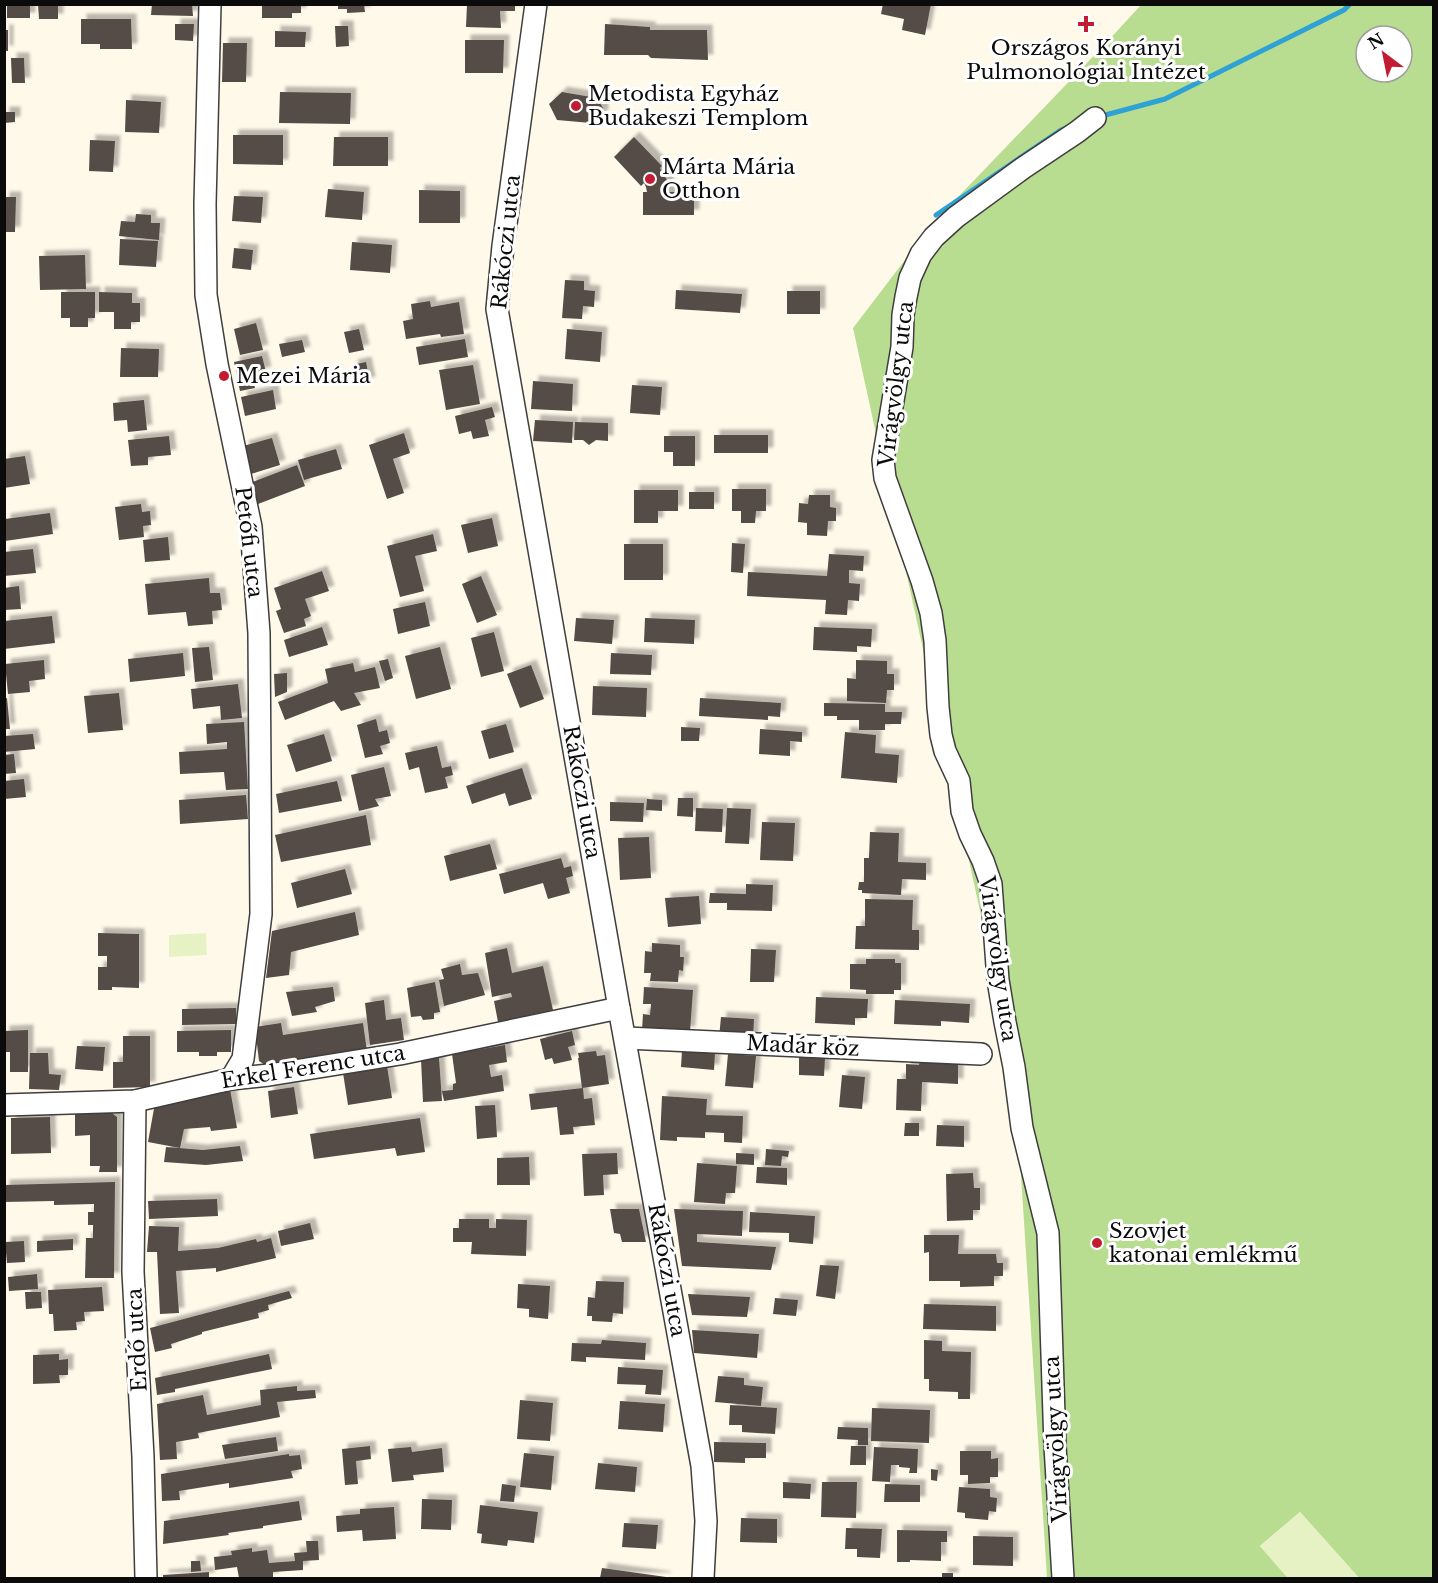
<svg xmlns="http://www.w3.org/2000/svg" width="1438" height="1583" font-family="'Libre Baskerville',serif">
<defs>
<filter id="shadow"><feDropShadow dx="5.5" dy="-5.5" stdDeviation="1.5" flood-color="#0004"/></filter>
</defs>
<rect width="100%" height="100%" fill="#fff9ea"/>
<!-- forest -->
<path fill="#b9dd90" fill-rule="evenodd" d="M1141 5H1433V1578H1359L1300 1512 1260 1546 1288 1578H1047L1014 1067 853 328 934 222 1106 43ZM1366 36H1402V72H1366Z"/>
<!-- pitch -->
<g fill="#e6f2c4">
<polygon points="206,933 207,955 169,957 169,935"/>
<polygon points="1300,1512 1359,1578 1288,1578 1260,1546"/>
</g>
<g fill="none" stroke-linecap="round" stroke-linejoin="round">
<!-- stream -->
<g stroke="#2ea1d5" stroke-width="5">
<polyline points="1098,117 1165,99 1344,10 1350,4"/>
<polyline points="936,215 1061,130 1069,127"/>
</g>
</g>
<!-- building -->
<g fill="#544b47" filter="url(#shadow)">
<rect x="7" y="4" width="23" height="14"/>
<polygon points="38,4 58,4 58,19 39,19"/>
<polygon points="152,4 192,4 193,16 151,15"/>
<polygon points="262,4 301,4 301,13 292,13 292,18 262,18"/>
<polygon points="338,4 364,4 365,12 347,13 347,9 338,9"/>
<polygon points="467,4 515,4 515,11 500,11 501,28 466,27"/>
<polygon points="883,4 931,4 925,35 902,30 904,19 881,14"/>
<polygon points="81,19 131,19 132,49 100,49 100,44 81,44"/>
<polygon points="175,24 194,24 193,41 175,40"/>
<polygon points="605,24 650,27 650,30 707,30 708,60 651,58 648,55 604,55"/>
<polygon points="335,26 348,26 349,46 336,47"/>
<rect x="4" y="30" width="4" height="21"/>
<polygon points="275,31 306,32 305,47 275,47"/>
<polygon points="465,40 504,40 503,73 465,73"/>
<polygon points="223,43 247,43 246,82 222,82"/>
<polygon points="11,58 24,58 25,83 12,83"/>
<polygon points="280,92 351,93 350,124 279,123"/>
<polygon points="562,92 597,98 603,108 603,115 591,123 557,120 549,104"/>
<polygon points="126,100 161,102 159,133 125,132"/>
<polygon points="4,112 15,112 15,122 4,123"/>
<polygon points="233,135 283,135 283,165 233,164"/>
<polygon points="334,137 388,137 388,166 333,166"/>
<polygon points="634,137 662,166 660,168 668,182 669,192 694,192 694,215 643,215 643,192 647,192 646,187 644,183 641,186 614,157"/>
<polygon points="90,140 115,141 113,172 89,171"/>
<polygon points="328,189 364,192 362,220 325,217"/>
<polygon points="419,190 460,191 460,223 419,223"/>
<polygon points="234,196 263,197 261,223 232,221"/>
<polygon points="4,197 16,197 15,232 4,232"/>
<polygon points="136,214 151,215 151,223 160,223 159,240 119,236 121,221 135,222"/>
<polygon points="120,239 158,241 156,267 119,265"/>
<polygon points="352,242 392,245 390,273 350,270"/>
<polygon points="234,248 253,250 251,270 232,268"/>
<polygon points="85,255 86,289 40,290 39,256"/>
<polygon points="565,280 584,281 584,290 595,291 594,307 583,306 582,319 562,318"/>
<polygon points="676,290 742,294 740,313 675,309"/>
<rect x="787" y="291" width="33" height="23"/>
<polygon points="61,292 95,292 95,318 88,318 88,327 70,327 70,318 61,318"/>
<polygon points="99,292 132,293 132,303 140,303 140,322 131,322 131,329 114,329 114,312 99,312"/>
<polygon points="430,301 431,307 459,302 464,334 441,337 440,334 406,339 403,321 413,319 411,304"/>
<polygon points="256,323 263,350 240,355 234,329"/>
<polygon points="359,329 364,350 349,353 344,332"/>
<polygon points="567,329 602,332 600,362 565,359"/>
<polygon points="465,339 468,357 419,365 416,347"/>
<polygon points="302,340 305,352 282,357 279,344"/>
<polygon points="121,348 159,349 158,377 120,377"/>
<polygon points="262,356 266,372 252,375 255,388 240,391 234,362"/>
<polygon points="366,362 370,382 356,385 352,365"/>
<polygon points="473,365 480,404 446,410 439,370"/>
<polygon points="533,381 573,384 572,411 531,409"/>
<polygon points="632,385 662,387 660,415 630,413"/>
<polygon points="273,390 276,409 245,416 241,397"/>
<polygon points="144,400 147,430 128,432 127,420 114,421 113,403"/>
<polygon points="492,407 495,417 485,420 489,436 473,439 471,431 459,434 455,416"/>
<polygon points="535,420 573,422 572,443 533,441"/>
<polygon points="575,422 608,423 608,441 596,440 589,445 583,440 574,440"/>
<polygon points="404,433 410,453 393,459 404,493 387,499 369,445"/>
<rect x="714" y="435" width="54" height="18"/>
<polygon points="169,436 171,455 148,457 148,465 131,466 128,440"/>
<polygon points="664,436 695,436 695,466 673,466 673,452 664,452"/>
<polygon points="272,438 280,465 251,474 243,446"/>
<polygon points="336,449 342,469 304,480 298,460"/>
<polygon points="25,456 30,484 4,488 4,459"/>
<polygon points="297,465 305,486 258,504 250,483"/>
<polygon points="732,489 766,489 766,511 756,511 755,523 741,523 741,511 732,511"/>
<polygon points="634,490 678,490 678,511 658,511 658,523 634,523"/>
<rect x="689" y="492" width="25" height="17"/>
<polygon points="809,495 830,495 830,507 836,508 836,521 828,521 827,536 807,535 807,523 798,522 799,503 808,504"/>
<polygon points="141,504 142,512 150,511 151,525 143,526 144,537 119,540 115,507"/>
<polygon points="50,513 53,534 5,541 5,519"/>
<polygon points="492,518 498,546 468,553 461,525"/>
<polygon points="433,534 437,551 415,556 424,591 400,597 387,546"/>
<polygon points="168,537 170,560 145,562 143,540"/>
<polygon points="732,543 745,544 743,573 731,572"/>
<rect x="624" y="544" width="39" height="36"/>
<polygon points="33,549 36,573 4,576 4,552"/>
<polygon points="829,554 864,556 863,571 849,570 849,583 860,584 859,601 848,600 847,615 825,614 826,600 747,596 748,572 827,576"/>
<polygon points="322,571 329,591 305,599 311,616 304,619 306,626 284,633 276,611 281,609 274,588"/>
<polygon points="481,576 497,615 477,623 462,584"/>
<polygon points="209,578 210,593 220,593 222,610 212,611 213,624 188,626 186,612 148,615 145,584"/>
<polygon points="19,586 21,609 4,610 4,588"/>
<polygon points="425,602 430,626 398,634 393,609"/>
<polygon points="52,616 55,643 4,649 4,621"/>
<polygon points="576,618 614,620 612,644 574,641"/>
<polygon points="645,618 695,620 694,644 644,642"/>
<polygon points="322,627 328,645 289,657 284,640"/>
<polygon points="814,627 872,629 871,647 857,646 857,652 813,650"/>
<polygon points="494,632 504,671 481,677 471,638"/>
<polygon points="209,647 213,680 195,682 192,648"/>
<polygon points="440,647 451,689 416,699 405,656"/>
<polygon points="183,653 185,676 130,682 128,659"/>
<polygon points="611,653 652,655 651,675 610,674"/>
<polygon points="388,659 393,678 385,681 379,661"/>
<polygon points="44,660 45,679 29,681 30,692 8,694 5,664"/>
<polygon points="856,660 887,661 887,674 894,674 894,690 887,690 886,703 847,701 847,678 856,679"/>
<polygon points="353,663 355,672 375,667 380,688 354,693 361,705 341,711 334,701 285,720 278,702 328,683 325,669"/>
<polygon points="531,665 544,699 520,708 507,674"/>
<polygon points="287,673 287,692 275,697 274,674"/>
<polygon points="238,684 242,718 221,720 220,706 193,709 191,689"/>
<polygon points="593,686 647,688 646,717 592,715"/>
<polygon points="119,693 123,730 88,733 84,696"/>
<polygon points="7,698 10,729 4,729 4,699"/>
<polygon points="700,698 781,703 780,717 768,716 768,720 699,716"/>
<polygon points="824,703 885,704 885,712 902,712 901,724 885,724 885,730 859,730 859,720 837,720 837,716 824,716"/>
<polygon points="376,719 379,732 387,730 390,743 380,746 383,754 365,758 357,725"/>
<polygon points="244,722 248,789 226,790 224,772 180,774 179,752 227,749 227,742 207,744 206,724"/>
<polygon points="506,724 514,752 489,759 481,731"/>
<polygon points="681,727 700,728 699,741 681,741"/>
<polygon points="760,729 802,732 802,742 790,741 790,756 759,754"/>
<polygon points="845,732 876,735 875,753 899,755 897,783 841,778"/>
<polygon points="33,734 35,749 4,752 4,736"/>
<polygon points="324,734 332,761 296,772 287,745"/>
<polygon points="437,746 442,768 451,766 453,775 445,777 448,788 425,793 419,767 409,770 405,753"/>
<polygon points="14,754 16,773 4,774 4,755"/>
<polygon points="384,767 391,796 375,799 379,806 359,811 351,775"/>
<polygon points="522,768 532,799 509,806 505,793 472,804 466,786"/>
<polygon points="24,779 26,797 4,799 4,781"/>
<polygon points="337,781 342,801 279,813 276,794"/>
<polygon points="246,795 248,819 180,824 179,800"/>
<polygon points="678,798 693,798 693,817 677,816"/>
<polygon points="647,799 662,800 662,811 646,810"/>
<polygon points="610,802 644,803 643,822 610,821"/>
<polygon points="696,808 723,809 722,832 695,831"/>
<polygon points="727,808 751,809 749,844 725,843"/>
<polygon points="366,815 371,845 281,862 275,835"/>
<polygon points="762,822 795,823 793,861 760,860"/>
<polygon points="870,832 899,833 898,862 926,863 926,880 902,879 901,895 862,893 862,890 858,890 859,882 864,882 864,858 869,858"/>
<polygon points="649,837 651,878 620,880 618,838"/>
<polygon points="490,844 497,869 450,881 444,856"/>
<polygon points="561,858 564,868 571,866 573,876 566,878 570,893 548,899 543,883 504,894 499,874"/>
<polygon points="345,869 352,894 297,908 291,883"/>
<polygon points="746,884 773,885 772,911 727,910 727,903 709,903 710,893 746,894"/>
<polygon points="699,896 701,924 668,927 665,898"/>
<polygon points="865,899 913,900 912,930 919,930 919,950 855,949 856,926 865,926"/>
<polygon points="355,912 359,935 291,952 289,975 266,978 272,931"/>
<polygon points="98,933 139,934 139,988 112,987 112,990 98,990 98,967 107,967 107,956 98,956"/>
<polygon points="652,943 680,945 680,957 684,957 683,971 679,970 678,982 650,981 651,973 644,973 645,951 652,952"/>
<polygon points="507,948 512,973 543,966 553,1010 498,1022 494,1001 512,997 511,993 492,997 485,953"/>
<polygon points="751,949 776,950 774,982 750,982"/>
<polygon points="866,959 895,959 895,963 901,963 901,990 894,990 894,994 866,994 866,990 850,989 850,964 866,964"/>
<polygon points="460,964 462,975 478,973 485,995 444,1006 439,980 444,979 441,969"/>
<polygon points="435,982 440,1012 434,1013 434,1019 423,1020 421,1016 411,1017 407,988"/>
<polygon points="333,987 335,1001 315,1007 317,1012 292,1016 286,992"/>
<polygon points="644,987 693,990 690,1032 642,1030 643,1014 650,1015 651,1004 643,1004"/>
<polygon points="816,997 868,999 867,1018 855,1018 855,1025 815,1023"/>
<polygon points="384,1000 386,1020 401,1018 404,1040 370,1045 365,1003"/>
<polygon points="895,1000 970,1004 969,1023 941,1021 941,1026 894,1024"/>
<polygon points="236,1008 236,1024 182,1025 182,1009"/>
<polygon points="721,1017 754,1019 753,1040 719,1038"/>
<polygon points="281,1023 283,1035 363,1023 367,1051 265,1065 259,1061 255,1027"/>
<polygon points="28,1030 28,1072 10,1072 10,1052 4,1052 4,1031"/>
<polygon points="231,1030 231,1052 217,1052 217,1056 199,1056 199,1052 177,1052 177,1031"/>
<polygon points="572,1031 575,1045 568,1047 572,1060 554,1064 552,1058 545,1060 540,1039"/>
<polygon points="123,1036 150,1036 150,1087 113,1088 113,1062 123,1062"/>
<polygon points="505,1045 507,1062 489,1065 491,1077 502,1075 504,1091 444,1101 442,1091 453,1090 453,1084 456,1083 452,1054"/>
<polygon points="77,1046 105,1047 103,1071 75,1069"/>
<polygon points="596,1051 597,1056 605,1055 609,1084 582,1088 578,1058 579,1058 578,1053"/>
<polygon points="682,1051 715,1053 714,1070 681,1067"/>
<polygon points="30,1053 48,1053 49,1074 61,1075 59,1090 29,1089"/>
<polygon points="728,1054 756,1056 753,1088 725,1086"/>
<polygon points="799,1057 825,1058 824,1076 799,1075"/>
<polygon points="439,1058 442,1101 423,1102 421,1059"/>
<polygon points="920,1060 958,1062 958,1084 922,1082 921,1111 896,1110 897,1079 906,1079 906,1064 919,1065"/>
<polygon points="387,1066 392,1098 348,1105 343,1073"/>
<polygon points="842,1075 865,1077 862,1109 839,1107"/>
<polygon points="294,1087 298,1114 271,1118 268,1091"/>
<polygon points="583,1088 584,1099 592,1098 595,1125 573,1127 574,1134 560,1135 557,1107 531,1110 529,1094"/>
<polygon points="230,1089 237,1128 211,1131 210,1127 184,1129 180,1148 148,1142 155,1103"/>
<polygon points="662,1096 707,1099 706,1115 743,1116 742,1143 724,1142 724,1133 705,1132 705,1138 677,1137 677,1141 660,1140"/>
<polygon points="495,1105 497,1137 477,1139 475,1106"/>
<polygon points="112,1113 117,1117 117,1172 99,1172 100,1166 90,1166 90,1135 75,1136 75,1114"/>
<polygon points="50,1117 51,1153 11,1154 11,1118"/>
<polygon points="420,1118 425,1152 397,1156 395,1148 314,1159 310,1134"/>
<polygon points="905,1123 919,1123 919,1136 904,1136"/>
<polygon points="937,1125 964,1126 964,1147 936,1146"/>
<polygon points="240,1146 243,1161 206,1165 164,1162 166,1147 203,1150"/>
<polygon points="766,1149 789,1151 788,1157 782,1156 781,1166 765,1165"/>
<polygon points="617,1153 618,1174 603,1175 604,1195 584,1196 582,1154"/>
<polygon points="736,1153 754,1154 754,1165 736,1164"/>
<polygon points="529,1157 530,1185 497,1185 497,1158"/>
<polygon points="697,1163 737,1166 735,1193 726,1193 725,1204 694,1202"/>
<polygon points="757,1167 787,1168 787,1185 756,1183"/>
<polygon points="973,1173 974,1188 980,1188 980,1210 973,1210 973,1220 947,1221 946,1174"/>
<polygon points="115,1182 114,1278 85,1278 86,1238 93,1238 93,1225 88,1225 88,1212 94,1212 94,1204 54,1205 54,1201 4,1202 4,1185"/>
<polygon points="217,1199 218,1216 149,1219 148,1201"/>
<polygon points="610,1209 639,1209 646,1242 622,1242 620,1234 614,1233"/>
<polygon points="674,1209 743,1211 742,1236 697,1234 697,1242 776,1247 771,1270 682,1266"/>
<polygon points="750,1212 815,1216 813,1244 789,1242 789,1233 749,1232"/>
<polygon points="459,1219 489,1219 489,1228 496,1228 496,1219 527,1220 526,1256 471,1254 472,1242 453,1242 453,1228 459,1228"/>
<polygon points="310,1223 314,1239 281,1246 278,1231"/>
<polygon points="149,1226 179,1227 178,1251 218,1248 256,1239 257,1242 271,1238 276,1258 216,1272 216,1268 176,1271 179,1313 160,1314 157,1252 147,1252"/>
<polygon points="924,1235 959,1235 958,1254 996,1254 997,1263 1003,1263 1003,1276 994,1276 994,1286 960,1287 960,1281 929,1281 929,1252 924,1253"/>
<polygon points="73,1239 73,1250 37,1252 37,1241"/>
<polygon points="24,1241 25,1262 7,1263 5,1242"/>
<polygon points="820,1265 839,1266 835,1299 816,1296"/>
<polygon points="37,1274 38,1289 9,1291 8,1277"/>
<polygon points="596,1281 624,1282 623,1314 613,1313 612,1322 592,1321 592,1316 587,1316 588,1297 595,1298"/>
<polygon points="518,1284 550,1286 548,1319 529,1317 529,1309 517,1308"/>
<polygon points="102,1287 104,1311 84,1312 85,1321 76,1322 77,1330 54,1331 53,1314 49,1314 48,1290"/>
<polygon points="289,1291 292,1298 268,1305 269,1310 258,1313 259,1318 202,1332 202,1334 171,1344 172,1348 155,1352 150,1328"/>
<polygon points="25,1292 41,1292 42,1308 26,1309"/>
<polygon points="688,1294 750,1297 747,1317 692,1315"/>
<polygon points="775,1298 798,1300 796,1316 773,1314"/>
<polygon points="924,1304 996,1306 996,1331 923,1329"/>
<polygon points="692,1330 759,1334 757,1358 694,1353"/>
<polygon points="602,1340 646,1343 645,1360 586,1357 586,1362 571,1361 572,1343 601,1344"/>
<polygon points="924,1340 942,1341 942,1351 971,1352 970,1399 958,1399 958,1392 929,1391 929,1379 924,1379"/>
<polygon points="59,1354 59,1360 68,1359 68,1375 59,1375 60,1383 33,1384 33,1355"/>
<polygon points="269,1354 272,1369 175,1389 175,1392 157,1395 155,1378"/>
<polygon points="618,1367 663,1370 661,1395 645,1394 646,1385 617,1384"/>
<polygon points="718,1376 744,1378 744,1385 763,1387 761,1406 715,1402"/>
<polygon points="297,1386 297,1391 315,1390 316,1398 277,1402 280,1417 198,1433 199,1438 176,1442 177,1459 160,1460 157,1404 203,1395 207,1415 261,1405 260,1390"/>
<polygon points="520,1400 553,1403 550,1441 517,1439"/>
<polygon points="620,1401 665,1404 663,1432 618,1429"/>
<polygon points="730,1405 777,1408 775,1434 742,1432 742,1425 729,1425"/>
<polygon points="872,1408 930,1410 929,1443 871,1441"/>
<polygon points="838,1427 868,1428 868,1445 858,1445 858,1440 837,1439"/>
<polygon points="276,1437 278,1451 225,1459 222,1445"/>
<polygon points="714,1442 766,1443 766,1458 745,1458 745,1463 714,1462"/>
<polygon points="370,1446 371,1459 356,1461 358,1484 345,1485 342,1449"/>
<polygon points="851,1446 866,1446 866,1465 850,1465"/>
<polygon points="411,1447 412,1452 442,1448 444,1472 413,1475 414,1480 392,1482 388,1449"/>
<polygon points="874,1447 918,1449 917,1473 909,1473 910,1468 899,1467 899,1465 891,1465 890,1482 872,1481"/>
<polygon points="960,1451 991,1451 991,1459 998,1458 998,1477 990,1477 990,1483 968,1484 968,1475 960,1475"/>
<polygon points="524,1453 554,1456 551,1490 520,1487"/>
<polygon points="289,1454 289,1456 300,1455 302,1469 291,1471 293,1478 229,1488 229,1483 179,1491 180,1500 162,1501 161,1474"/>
<polygon points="598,1463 637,1467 635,1492 595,1489"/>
<polygon points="931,1469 938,1470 937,1481 931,1480"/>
<polygon points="783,1482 811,1484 810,1499 783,1498"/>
<polygon points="822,1482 857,1482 856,1518 821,1517"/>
<polygon points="502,1484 516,1486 514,1502 500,1501"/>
<polygon points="885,1484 920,1485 920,1502 884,1502"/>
<polygon points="959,1487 990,1489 990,1497 997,1498 996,1512 989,1511 988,1520 965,1518 965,1513 957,1512"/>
<polygon points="422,1499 452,1500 451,1530 421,1529"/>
<polygon points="299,1501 302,1520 263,1526 263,1528 228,1533 229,1535 163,1544 164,1521"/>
<polygon points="480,1505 538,1512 534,1543 508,1540 507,1546 481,1543 482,1534 477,1533"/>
<polygon points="394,1507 396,1539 363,1541 362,1530 337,1532 336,1516 360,1514 360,1509"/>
<polygon points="741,1518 777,1519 777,1543 740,1542"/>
<polygon points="624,1523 658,1525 656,1549 622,1547"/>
<polygon points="846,1528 882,1529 880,1558 857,1557 857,1549 845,1549"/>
<polygon points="897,1530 947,1531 947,1542 941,1542 941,1561 910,1560 910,1562 897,1562"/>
<polygon points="973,1536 1013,1537 1013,1566 973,1565"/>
<polygon points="306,1541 318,1541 319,1560 303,1561 303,1570 273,1572 273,1578 239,1578 237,1567 215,1570 214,1557 232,1555 231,1551 252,1548 252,1552 267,1550 269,1563 295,1561 294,1553 307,1552"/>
<polygon points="191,1561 200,1561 201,1571 191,1572"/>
<polygon points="602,1568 666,1577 666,1578 600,1578"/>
<polygon points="209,1572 209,1578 163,1578 163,1575"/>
<rect x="942" y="1573" width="11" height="5"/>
</g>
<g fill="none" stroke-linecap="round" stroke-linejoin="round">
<defs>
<g id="minor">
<polyline points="210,4 205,204 206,295 217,364 251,527 259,633 261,914 243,1059 231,1079"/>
<polyline points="536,4 503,246 497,309 619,1008 702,1466 706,1521 703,1578"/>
<polyline points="626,1038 981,1054"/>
<polyline points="135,1101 133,1272 143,1457 146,1578"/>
<polyline points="4,1105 135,1101 231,1079 269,1075 400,1054 619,1008"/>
<polyline points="1063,1578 1055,1446 1048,1233 1022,1128 1014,1067 1005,1022 998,980 991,884 983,861 970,834 962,811 959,781 945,751 941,735 938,707 935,641 931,613 922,581 885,478 883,460 902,347 903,315 906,297 910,278 921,254 934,237 956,217 1023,168 1077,132 1095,118"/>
</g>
</defs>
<!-- minor casing -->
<use href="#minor" stroke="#3e3e3e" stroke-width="24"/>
<!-- minor -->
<use href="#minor" stroke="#fff" stroke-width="21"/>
</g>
<!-- markers -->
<g fill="#c21c33" stroke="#fff" stroke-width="2">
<path d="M1083 15h6v6h6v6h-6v6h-6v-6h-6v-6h6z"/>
<circle cx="576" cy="106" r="6"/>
<circle cx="650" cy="179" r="6"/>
<circle cx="224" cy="376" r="6"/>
<circle cx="1097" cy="1243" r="6"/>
</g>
<g text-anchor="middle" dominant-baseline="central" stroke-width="6" stroke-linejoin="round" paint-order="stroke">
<!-- poi labels -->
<g font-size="21" fill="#0b0b0b" stroke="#fff" text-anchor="start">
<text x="1086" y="48" text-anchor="middle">Országos Korányi<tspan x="1086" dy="24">Pulmonológiai Intézet</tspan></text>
<text x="588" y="94">Metodista Egyház<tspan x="588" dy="24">Budakeszi Templom</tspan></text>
<text x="662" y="167">Márta Mária<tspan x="662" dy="24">Otthon</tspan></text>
<text x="236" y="376">Mezei Mária</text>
<text x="1109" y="1231">Szovjet<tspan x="1109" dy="24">katonai emlékmű</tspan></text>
</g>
<!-- street labels -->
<g font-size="21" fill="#0b0b0b" stroke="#fff">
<text transform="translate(506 242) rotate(-84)">Rákóczi utca</text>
<text transform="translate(896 384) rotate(-83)">Virágvölgy utca</text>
<text transform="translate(249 542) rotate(83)">Petőfi utca</text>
<text transform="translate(582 792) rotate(80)">Rákóczi utca</text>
<text transform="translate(998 959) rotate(82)">Virágvölgy utca</text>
<text transform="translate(803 1046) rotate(3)">Madár köz</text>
<text transform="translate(313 1067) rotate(-9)">Erkel Ferenc utca</text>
<text transform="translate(667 1270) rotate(80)">Rákóczi utca</text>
<text transform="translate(137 1340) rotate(-93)">Erdő utca</text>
<text transform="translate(1056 1439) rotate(-93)">Virágvölgy utca</text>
</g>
</g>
<!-- border -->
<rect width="1438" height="1583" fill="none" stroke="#0b0b0b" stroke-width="12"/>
<!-- north arrow -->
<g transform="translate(1384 54) rotate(328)"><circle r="28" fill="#ffffff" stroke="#9d9d9d" stroke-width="1.5"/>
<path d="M0-4.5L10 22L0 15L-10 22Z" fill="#c21c33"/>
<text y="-9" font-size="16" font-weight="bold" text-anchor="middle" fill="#0b0b0b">N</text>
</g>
</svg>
